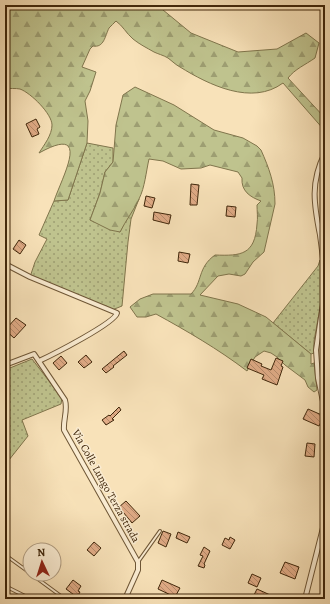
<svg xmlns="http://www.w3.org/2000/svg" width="330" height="604" font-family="Alegreya,serif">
<defs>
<pattern id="grass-dots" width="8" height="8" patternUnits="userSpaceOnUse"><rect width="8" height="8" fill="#bfc38e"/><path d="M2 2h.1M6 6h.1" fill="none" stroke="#9d9e72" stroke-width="1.8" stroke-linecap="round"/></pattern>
<pattern id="forest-firs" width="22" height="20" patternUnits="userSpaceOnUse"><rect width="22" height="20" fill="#bfc38e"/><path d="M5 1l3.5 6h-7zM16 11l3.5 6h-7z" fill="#9d9e72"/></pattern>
<pattern id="building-back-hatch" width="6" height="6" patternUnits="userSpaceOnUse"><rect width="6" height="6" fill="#e1ac87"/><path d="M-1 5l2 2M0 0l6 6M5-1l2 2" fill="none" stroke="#b88c6d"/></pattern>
</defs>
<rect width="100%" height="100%" fill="#f8e2b9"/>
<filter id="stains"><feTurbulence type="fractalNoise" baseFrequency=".005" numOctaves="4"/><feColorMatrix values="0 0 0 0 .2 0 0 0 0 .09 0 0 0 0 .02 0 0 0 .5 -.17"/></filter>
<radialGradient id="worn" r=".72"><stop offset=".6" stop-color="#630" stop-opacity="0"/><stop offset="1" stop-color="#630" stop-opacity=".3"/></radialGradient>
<!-- grass -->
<g fill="url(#grass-dots)" stroke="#80754c">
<polygon points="87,143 113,148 113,162 105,172 100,193 90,220 120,232 126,219 139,199 131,219 128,242 122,306 112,310 30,277 35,262 47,239 39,235 54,201 68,200"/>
<polygon points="320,260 323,292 314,341 314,353 311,354 273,323 318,266"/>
<polygon points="32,359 62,398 61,404 22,420 28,436 5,465 5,370"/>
</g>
<!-- forest -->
<g fill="url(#forest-firs)" stroke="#80754c">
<path d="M5 5H157L191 33 238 52 277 49 306 33 319 43 315 58C305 65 295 69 288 78L325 118V131L283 83C252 106 209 85 180 67 176 65 172 61 168 58 163 55 158 54 154 52 147 48 139 44 133 39 126 33 123 26 116 21 114 23 111 26 109 28 105 36 104 48 93 46L90 49 82 67 96 72 90 91 85 101 88 121 87 143 68 200 54 201C62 177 93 123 39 153 44 145 52 135 52 125 52 114 31 93 20 89 16 88 9 89 5 88Z"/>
<path d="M135 87 174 105 214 130 243 138 257 146 261 150C269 168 275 184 275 204L264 252 253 262 245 274 241 276 229 274 218 276 200 295 238 304 266 317 311 354V364L314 363 317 390 314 392 308 387 305 380 285 365 277 357 271 353 264 351 255 357 247 371C218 349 187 331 156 314L146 317H137L130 307 140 299 153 294H191C203 282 197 268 215 255 241 256 255 255 257 224 258 218 257 211 257 205L261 201C250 197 241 191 242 178L238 172 210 165 201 168 181 169 163 161 149 159C146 172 145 187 139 199 134 210 126 220 120 232L110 230 90 220 100 193 105 172 113 162 116 125 123 95Z"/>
</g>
<!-- building -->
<g fill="url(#building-back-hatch)" stroke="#40270b">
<polygon points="36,119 40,127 37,129 39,134 32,137 26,124"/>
<polygon points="191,184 199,185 197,205 190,205"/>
<polygon points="146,196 155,198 152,208 144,206"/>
<polygon points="227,206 236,207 235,217 226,216"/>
<polygon points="154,212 171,215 169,224 153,220"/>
<polygon points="19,240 26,245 20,254 13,249"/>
<polygon points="179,252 190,254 188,263 178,261"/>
<polygon points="16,318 26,325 14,338 5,330"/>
<polygon points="124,351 127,355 113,366 114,367 106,373 102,369"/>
<polygon points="86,355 92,362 84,368 78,362"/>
<polygon points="61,356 67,363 59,370 53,363"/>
<polygon points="276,358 283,361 281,366 283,367 277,385 262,379 264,375 247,368 251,359 262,364 261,366 271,370"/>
<polygon points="119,407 121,410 112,419 114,420 106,425 102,420 109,415 110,416"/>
<polygon points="308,409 324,416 319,426 303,419"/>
<polygon points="307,443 315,444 314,457 305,456"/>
<polygon points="126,501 140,516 132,523 119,507"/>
<polygon points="163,531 171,534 166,547 158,543"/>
<polygon points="178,532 190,537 187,543 176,538"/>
<polygon points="230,537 235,540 230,549 222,545 225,538 229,540"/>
<polygon points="94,542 101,548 94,556 87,550"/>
<polygon points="204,547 210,551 204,564 205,565 204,568 198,566 203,556 200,555"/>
<polygon points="285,562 299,567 295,579 280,573"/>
<polygon points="252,574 261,578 257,587 248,583"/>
<polygon points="73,580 81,586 78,591 80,592 77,597 66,589"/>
<polygon points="162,580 180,588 175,597 158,589"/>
<polygon points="257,589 279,599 252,599"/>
</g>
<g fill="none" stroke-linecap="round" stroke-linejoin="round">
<defs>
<g id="service">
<polyline points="5,556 8,557 30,573"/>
<polyline points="138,562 160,531"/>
<polyline points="31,574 65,599"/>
<polyline points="5,586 31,599"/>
</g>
<g id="minor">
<path d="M325 153C310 182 314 205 320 235 322 250 324 264 325 279"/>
<path d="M5 264 30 277 117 313C115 323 52 355 39 361"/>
<polyline points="325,291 316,350 318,378 325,411"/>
<path d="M5 365 34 354 65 400C68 410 63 420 64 430L138 562V570L125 599"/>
<polyline points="305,599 325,520"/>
</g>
</defs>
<!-- service casing -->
<use href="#service" stroke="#6e5636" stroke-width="4"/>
<!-- minor casing -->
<use href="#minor" stroke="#6e5636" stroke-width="6"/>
<!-- service -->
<use href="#service" stroke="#faecd2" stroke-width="2"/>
<!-- minor -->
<use href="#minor" stroke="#faecd2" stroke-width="4"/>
</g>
<g text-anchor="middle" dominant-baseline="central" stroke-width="3" stroke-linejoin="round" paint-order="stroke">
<!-- street labels -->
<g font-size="11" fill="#40270b" stroke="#faecd2">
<text transform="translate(106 486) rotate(61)">Via Colle Lungo Terza strada</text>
</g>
</g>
<!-- margin -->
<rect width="330" height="604" fill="none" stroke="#f8e2b9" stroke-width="20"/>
<rect x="6" y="6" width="318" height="592" fill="none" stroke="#40270b" stroke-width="2"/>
<rect x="10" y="10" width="310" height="584" fill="none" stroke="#40270b"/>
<!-- north arrow -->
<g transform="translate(42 562) rotate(356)"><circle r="19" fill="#faecd2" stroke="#b09d82"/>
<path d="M0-3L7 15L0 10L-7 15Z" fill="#8f2418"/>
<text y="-6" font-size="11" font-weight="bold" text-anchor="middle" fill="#40270b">N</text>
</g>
<rect width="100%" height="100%" filter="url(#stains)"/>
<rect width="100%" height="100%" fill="url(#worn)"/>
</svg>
